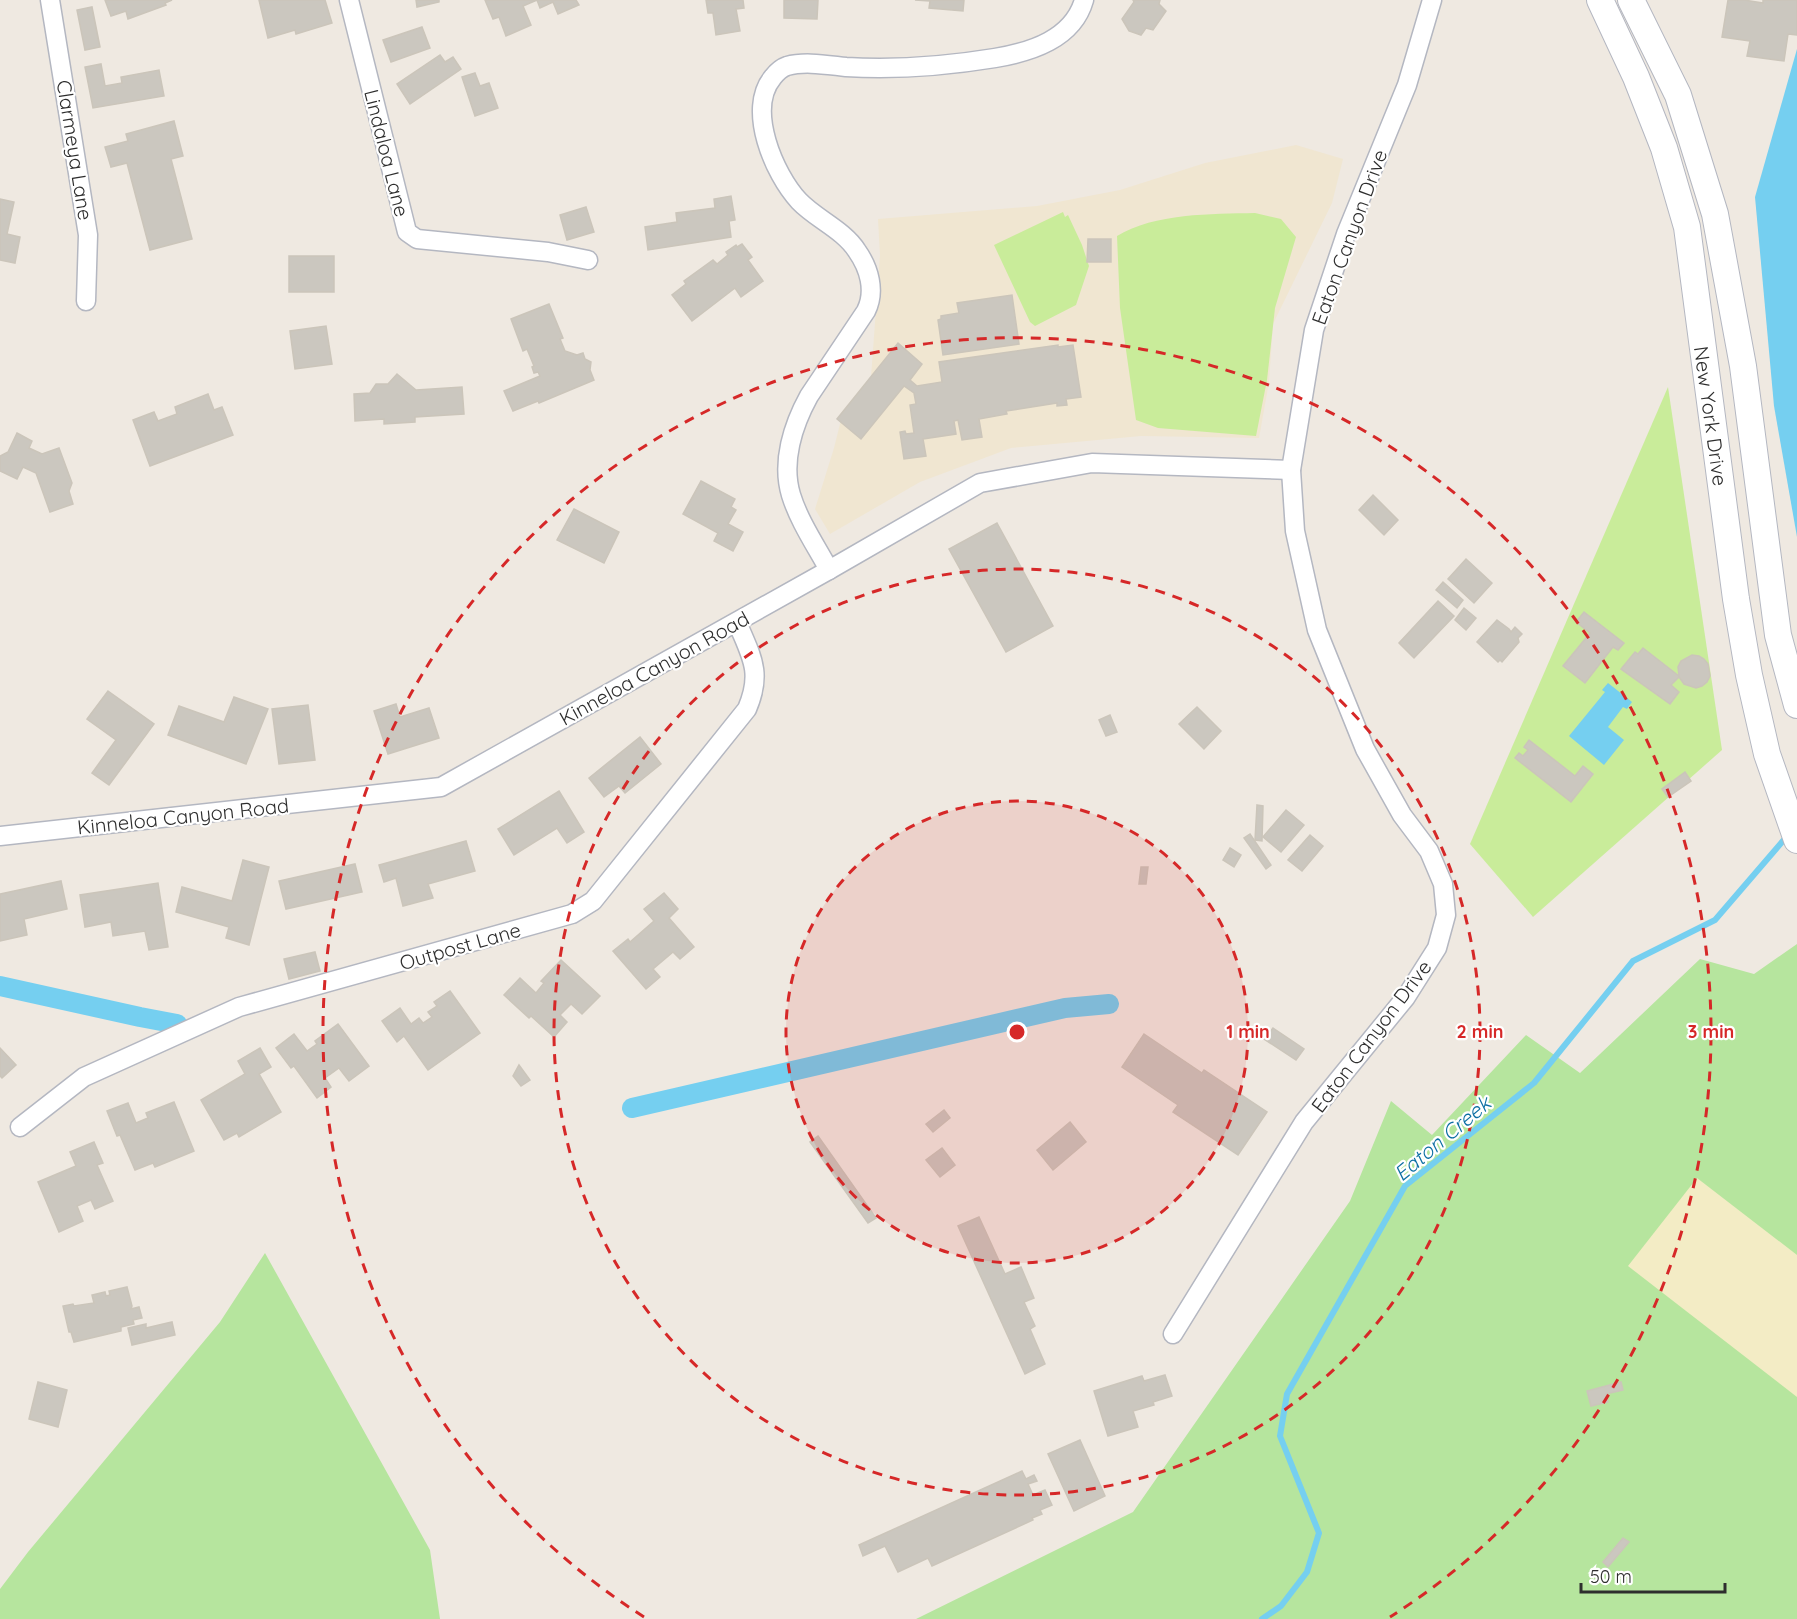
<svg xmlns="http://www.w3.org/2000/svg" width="1797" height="1619" font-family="Quicksand,sans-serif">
<rect width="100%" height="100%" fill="#efe9e1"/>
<!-- education -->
<polygon fill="#f0e6d1" points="1296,145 1343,159 1332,203 1273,324 1269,382 1259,438 1141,436 1011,448 920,482 830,534 815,509 834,448 843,412 871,377 880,255 878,219 1037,206 1120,190 1205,163"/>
<!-- green -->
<g fill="#b6e59e">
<polygon points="1797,944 1797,1619 916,1619 1133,1512 1350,1201 1391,1101 1432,1135 1526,1035 1580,1073 1700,959 1754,974"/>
<polygon points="265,1253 430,1550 440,1619 0,1619 0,1589 28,1552 220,1322"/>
</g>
<!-- sand -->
<polygon fill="#f3ecc5" points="1697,1178 1797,1255 1797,1397 1628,1266"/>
<!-- pitch -->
<g fill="#c9ec9a">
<polygon points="1063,212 1065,217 1068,215 1082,245 1089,266 1076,305 1035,326 1030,322 994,245"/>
<path d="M1255 213 1281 219 1296 237 1275 308 1267 380 1256 436 1158 428 1136 420 1120 308 1117 236C1155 213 1211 214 1255 213Z"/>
<polygon points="1668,387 1722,750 1533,917 1470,844"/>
</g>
<!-- water -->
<g fill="#75cff0">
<polygon points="1797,49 1797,537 1774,406 1755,197"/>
<polygon points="1608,683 1632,702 1627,709 1623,707 1608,727 1624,740 1604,765 1569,736 1605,692 1602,690"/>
</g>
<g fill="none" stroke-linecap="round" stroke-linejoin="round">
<!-- stream -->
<polyline stroke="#75cff0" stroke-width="6" points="1262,1619 1281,1606 1307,1572 1319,1533 1280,1436 1287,1394 1405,1186 1534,1083 1633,961 1715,920 1788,835"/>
<!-- canal -->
<g stroke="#75cff0" stroke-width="20">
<polyline points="0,986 140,1017 177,1024"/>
<polyline points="632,1108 1065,1008 1109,1004"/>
</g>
</g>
<!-- building -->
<g fill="#cbc7bf" stroke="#cbc5ba" stroke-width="1.5">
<polygon points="105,0 172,0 165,3 166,5 128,19 126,11 111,16"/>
<polygon points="259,0 325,0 332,23 296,34 295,30 268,38"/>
<polygon points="416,0 439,0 439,2 417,7"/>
<polygon points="485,0 576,0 579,5 558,14 553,2 540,8 537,0 523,6 531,25 506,36 499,17 493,19"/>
<polygon points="706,0 743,0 744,8 736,9 740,31 716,35 713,13 708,13"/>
<polygon points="784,0 818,0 817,19 784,18"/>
<polygon points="915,0 964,0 963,11 929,8 930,1"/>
<polygon points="1133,0 1160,0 1159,4 1166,11 1153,30 1146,28 1141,35 1129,31 1122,19 1134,2"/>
<polygon points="1728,0 1744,0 1763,3 1763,0 1797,0 1797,35 1788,34 1784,61 1747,56 1750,41 1722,37"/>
<polygon points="92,7 100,47 85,50 77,10"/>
<polygon points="422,27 430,48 391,62 383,40"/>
<polygon points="440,55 445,62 453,57 461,69 410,104 397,84"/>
<polygon points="101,64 105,86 122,83 121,77 159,70 164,96 93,108 85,67"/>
<polygon points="475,73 480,86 489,83 498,108 475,116 462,77"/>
<polygon points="174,121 183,156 171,159 192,239 150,250 127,163 111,167 105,147 128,141 126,134"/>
<polygon points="731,196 735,220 729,221 731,237 648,250 645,227 677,222 676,213 715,208 714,199"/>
<polygon points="0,199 14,202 7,234 20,237 15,263 0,260"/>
<polygon points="586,207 594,232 567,240 560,215"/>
<polygon points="1088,239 1111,239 1111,262 1087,262"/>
<polygon points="742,244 752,257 748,260 763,281 741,297 735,288 692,321 672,295 686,284 684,281 713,260 717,264 728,255 726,252 736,245 737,247"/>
<rect x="289" y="256" width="45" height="36"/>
<polygon points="1012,295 1019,344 943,355 938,320 941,319 941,316 959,313 957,303"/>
<polygon points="549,304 563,338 560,339 565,351 577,355 583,353 585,359 591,362 590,370 594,380 539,403 538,401 513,411 504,391 540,376 538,372 534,373 532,367 534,366 527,349 523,351 511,319"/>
<polygon points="326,326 332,364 295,369 290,331"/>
<polygon points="898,343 922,364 910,380 917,386 942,382 939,362 1058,345 1058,347 1073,345 1081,397 1066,399 1067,405 1057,406 1057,403 1006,411 1007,414 979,419 982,437 962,440 958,420 954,421 956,434 923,439 926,456 904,459 900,432 905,431 906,434 914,433 910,405 916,404 914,393 904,386 861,439 837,419"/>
<polygon points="397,374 416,390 462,387 464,414 415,417 415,422 384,424 384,419 355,421 354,394 370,393 376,384 388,384"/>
<polygon points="208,394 214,410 222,407 233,435 150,466 133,420 154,412 158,421 177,414 175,407"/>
<polygon points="17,433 32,441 29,448 42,454 59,448 72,483 69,491 73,504 50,512 36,473 23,467 17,479 0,471 0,456 8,452"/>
<polygon points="701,481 735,499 731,507 736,510 728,524 743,532 733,551 714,541 718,533 683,514"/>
<polygon points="1373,495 1398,520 1384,535 1359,510"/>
<polygon points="574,509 619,532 604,563 557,540"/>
<polygon points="997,523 1053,626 1006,652 949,549"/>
<polygon points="1466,559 1492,583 1474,603 1448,579"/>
<polygon points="1443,582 1463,600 1457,608 1436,590"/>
<polygon points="1438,601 1454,616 1414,658 1399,643"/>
<polygon points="1464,608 1476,618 1466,630 1455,620"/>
<polygon points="1584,612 1624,643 1618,650 1613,647 1585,683 1563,666 1590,633 1576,622"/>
<polygon points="1497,620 1509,629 1511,632 1515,627 1522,634 1518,638 1519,642 1502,662 1500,660 1498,662 1477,642"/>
<polygon points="1643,648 1679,676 1678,667 1681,661 1692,655 1699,656 1704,659 1708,664 1710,676 1707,682 1702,686 1696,688 1684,684 1679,677 1671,685 1679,692 1670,704 1621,669 1635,652 1638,654"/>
<polygon points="108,691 154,724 109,785 92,773 116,740 87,719"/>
<polygon points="234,697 268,709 246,764 168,735 179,706 224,722"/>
<polygon points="396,704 400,717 429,708 439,738 388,754 374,711"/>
<polygon points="308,705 315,760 279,764 272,709"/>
<polygon points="1197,707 1221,731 1204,749 1179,724"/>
<polygon points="1110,715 1117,732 1106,736 1099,720"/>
<polygon points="640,737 661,764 625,793 619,786 604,797 589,778"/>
<polygon points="1529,740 1575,776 1583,766 1593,774 1571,802 1515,758 1519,753 1523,756 1528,750 1524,747"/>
<polygon points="1685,772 1691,781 1668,797 1662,789"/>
<polygon points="559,791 584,832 567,843 557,828 514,855 498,829"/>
<polygon points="1257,805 1263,806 1262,841 1255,840"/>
<polygon points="1286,810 1304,825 1281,852 1263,837"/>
<polygon points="1250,834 1271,865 1266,869 1244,838"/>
<polygon points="1310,835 1323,846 1302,871 1288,860"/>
<polygon points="466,841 475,871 428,884 433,898 403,906 396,878 384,882 379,865"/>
<polygon points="1230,848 1241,855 1234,867 1223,860"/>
<polygon points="243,860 269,867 249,945 226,938 229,927 176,912 182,887 232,901"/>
<polygon points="355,864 362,892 286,909 279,881"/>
<polygon points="1141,867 1148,867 1146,884 1139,884"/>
<polygon points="61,881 67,909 24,919 27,935 0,941 0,894"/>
<polygon points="158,883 168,947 149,950 145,931 113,936 111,922 85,927 80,895"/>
<polygon points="664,893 678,909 669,918 694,947 680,959 673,952 653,969 660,977 646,989 613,951 628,939 630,942 654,921 644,909"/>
<polygon points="315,952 320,971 289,979 284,959"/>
<polygon points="561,960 600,996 582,1014 571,1004 560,1015 567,1022 554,1037 531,1016 529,1018 504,995 520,978 536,993 544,983 541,981"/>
<polygon points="450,991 480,1033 428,1070 404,1036 397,1042 382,1021 400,1008 411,1024 419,1018 423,1023 432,1017 428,1012 437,1006 434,1002"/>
<polygon points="338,1024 369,1066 349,1081 339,1068 325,1078 331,1087 317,1098 294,1066 291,1068 276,1048 294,1034 307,1051 317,1044 315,1041"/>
<polygon points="1273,1028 1304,1049 1296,1060 1264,1039"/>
<polygon points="1144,1034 1202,1073 1204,1070 1267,1112 1238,1155 1173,1112 1178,1105 1122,1067"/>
<polygon points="0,1048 16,1065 2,1078 0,1076"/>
<polygon points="260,1048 271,1067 259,1074 281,1112 239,1137 237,1133 224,1140 201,1100 245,1074 238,1061"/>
<polygon points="519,1065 530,1080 521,1086 513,1076"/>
<polygon points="174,1102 194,1151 155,1167 153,1163 135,1170 120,1135 117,1136 107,1111 128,1103 136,1123 148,1118 146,1113"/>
<polygon points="944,1110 950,1118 933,1132 926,1124"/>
<polygon points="1070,1122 1086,1142 1053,1170 1037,1150"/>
<polygon points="818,1136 876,1218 868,1223 810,1142"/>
<polygon points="94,1142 103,1163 97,1165 113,1201 95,1209 91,1200 77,1206 83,1221 59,1232 38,1182 76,1166 70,1152"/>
<polygon points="942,1148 955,1165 940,1177 926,1160"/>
<polygon points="979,1217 1005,1274 1021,1267 1034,1298 1024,1302 1035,1326 1030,1329 1045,1364 1025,1374 958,1226"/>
<polygon points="127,1287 132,1306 131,1309 139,1307 142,1318 133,1320 134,1324 121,1327 121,1331 74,1342 71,1332 69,1332 63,1306 73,1304 74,1306 94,1303 92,1295 105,1292 106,1296 110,1295 109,1291"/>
<polygon points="172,1322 175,1335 132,1345 128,1328 146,1324 146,1328"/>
<polygon points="1165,1375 1172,1396 1153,1402 1154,1405 1133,1411 1138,1427 1108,1436 1094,1391 1142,1376 1144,1381"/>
<polygon points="38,1382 67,1390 58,1427 29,1419"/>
<polygon points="1621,1382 1623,1390 1606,1394 1608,1402 1591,1406 1587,1391"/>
<polygon points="1080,1440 1105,1496 1074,1511 1048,1454"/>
<polygon points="1022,1471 1026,1479 1034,1475 1037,1481 1028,1484 1033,1495 1045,1490 1052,1505 1040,1510 1042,1514 1032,1518 1033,1520 932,1566 928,1558 898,1572 885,1546 863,1556 859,1545"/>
<polygon points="1623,1538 1629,1542 1608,1567 1603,1562"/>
</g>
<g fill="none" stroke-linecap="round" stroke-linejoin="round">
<defs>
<g id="street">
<polyline points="50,0 88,235 86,301"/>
<polyline points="349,0 407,232 417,239 548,252 588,260"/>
<path d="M829 570C816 546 799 521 791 495 781 462 793 425 809 396L866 311C876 291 869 268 857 251 844 230 816 219 799 201 774 174 746 109 773 77 777 72 781 68 787 66 805 61 827 65 846 67 895 70 946 66 995 58 1031 52 1073 39 1084 0"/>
<polyline points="0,836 441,787 829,570 980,483 1092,463 1291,470"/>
<path d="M20 1127 84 1077 239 1007 572 914 593 901 747 709C763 672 751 656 737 622"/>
<polyline points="1173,1334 1304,1122 1406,997 1437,948 1446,915 1443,884 1429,851 1402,815 1365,749 1317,630 1295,531 1291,470 1314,330 1346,234 1407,85 1432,0"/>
</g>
<g id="secondary">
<polyline points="1600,0 1636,77 1664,148 1687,227 1736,599 1749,675 1767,754 1797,840"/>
<polyline points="1631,0 1678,95 1715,214 1743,366 1778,635 1797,705"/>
</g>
</defs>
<!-- street casing -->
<use href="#street" stroke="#b4b7c1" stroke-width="21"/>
<!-- secondary casing -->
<use href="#secondary" stroke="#b4b7c1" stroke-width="28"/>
<!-- street -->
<use href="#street" stroke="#fff" stroke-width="18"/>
<!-- secondary -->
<use href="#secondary" stroke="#fff" stroke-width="26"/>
</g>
<!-- distance rings -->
<circle cx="1017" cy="1032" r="231" fill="#d62828" fill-opacity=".12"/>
<g fill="none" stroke="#d62828" stroke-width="3" stroke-dasharray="10 8">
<circle cx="1017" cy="1032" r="231"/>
<circle cx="1017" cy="1032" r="463"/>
<path d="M644 1617A694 694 0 1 1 1390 1617"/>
</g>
<g text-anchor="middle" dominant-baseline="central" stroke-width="4.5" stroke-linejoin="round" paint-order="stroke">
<!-- street labels -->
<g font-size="20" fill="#2e2e2e" stroke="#fff">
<text transform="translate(75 150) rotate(81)">Clarmeya Lane</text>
<text transform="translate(387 153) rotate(76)">Lindaloa Lane</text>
<text transform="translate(1349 237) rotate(-70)">Eaton Canyon Drive</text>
<text transform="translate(1711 416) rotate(82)">New York Drive</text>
<text transform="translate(654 668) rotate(-29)">Kinneloa Canyon Road</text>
<text transform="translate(183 816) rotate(-6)">Kinneloa Canyon Road</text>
<text transform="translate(460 946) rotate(-16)">Outpost Lane</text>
<text transform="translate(1371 1036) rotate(-53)">Eaton Canyon Drive</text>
</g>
<!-- water labels -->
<g font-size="21" font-style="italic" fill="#0d6fa3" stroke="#fff">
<text transform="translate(1442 1138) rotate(-40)">Eaton Creek</text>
</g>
</g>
<circle cx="1017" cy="1032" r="9" fill="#d62828" stroke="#fff" stroke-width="3"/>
<g font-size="18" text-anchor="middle" font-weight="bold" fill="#d62828" stroke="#fff" stroke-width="4.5" stroke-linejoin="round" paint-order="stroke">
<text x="1248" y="1038">1 min</text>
<text x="1480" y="1038">2 min</text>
<text x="1711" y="1038">3 min</text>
</g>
<!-- scale -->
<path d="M1581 1583v9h144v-9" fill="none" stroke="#2e2e2e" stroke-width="3"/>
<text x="1590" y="1583" font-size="18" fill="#2e2e2e" stroke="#ffffff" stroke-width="4.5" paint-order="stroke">50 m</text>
</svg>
